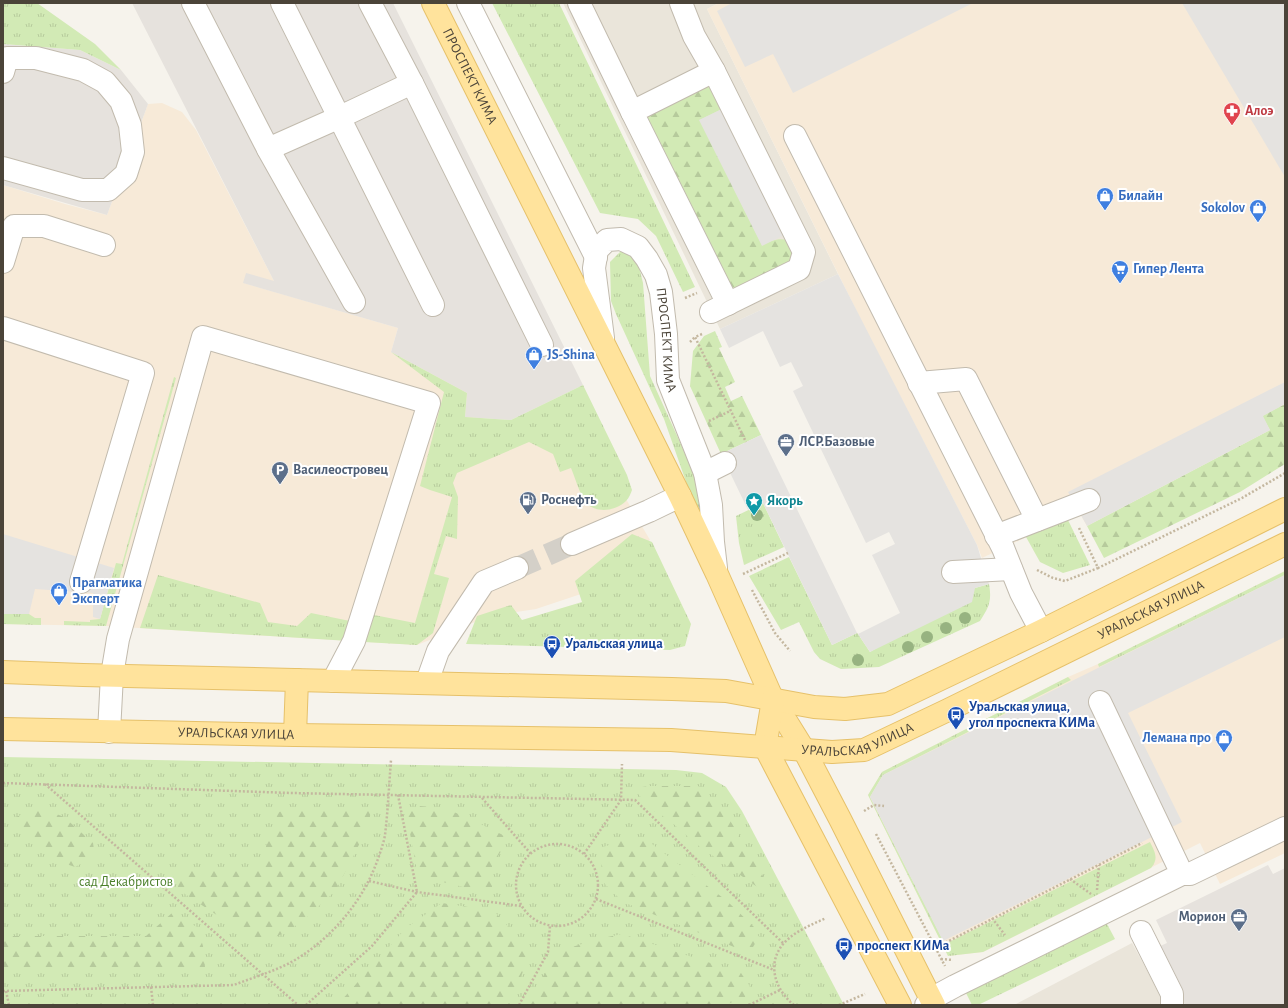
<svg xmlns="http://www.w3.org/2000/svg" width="1288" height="1008" font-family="'Alegreya Sans',sans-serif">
<defs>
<pattern id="grass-tufts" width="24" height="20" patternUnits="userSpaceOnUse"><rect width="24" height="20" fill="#d2eab5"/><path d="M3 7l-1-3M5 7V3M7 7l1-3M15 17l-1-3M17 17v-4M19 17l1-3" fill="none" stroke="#b6ca9c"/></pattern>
<pattern id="forest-firs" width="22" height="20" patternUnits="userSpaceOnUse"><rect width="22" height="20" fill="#d2eab5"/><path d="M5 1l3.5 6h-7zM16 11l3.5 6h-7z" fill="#b6ca9c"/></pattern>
</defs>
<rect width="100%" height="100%" fill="#f6f3ec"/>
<!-- residential -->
<g fill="#eae5da">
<polygon points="563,3 719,3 707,9 838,274 720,329"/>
<polygon points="1132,943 1166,1005 1014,1005"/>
</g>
<!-- commercial -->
<g fill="#f7ead8">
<polygon points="719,3 1285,3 1285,422 1087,526 1079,512 982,558 977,545 864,326 707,9"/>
<polygon points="162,103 182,112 196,130 274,281 244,283 398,328 391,352 467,393 465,416 588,434 650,540 581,594 536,609 490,616 417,645 106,626 3,624 3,185 65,204 107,215 148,104"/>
<polygon points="1285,571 1285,853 1220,884 1200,843 983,952 948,956 868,795 882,772 1068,677 1098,664"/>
</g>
<!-- industrial -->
<g fill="#e6e2dd">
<polygon points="132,3 393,3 583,385 511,420 465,417 467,393 391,352 398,328 243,283 246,273 274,281"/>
<polygon points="3,44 80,50 121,70 148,104 107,215 3,185"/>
<polygon points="1268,865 1273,874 1285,868 1285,1005 1185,1005 1158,947 1167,943 1156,920"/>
</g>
<!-- grass -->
<g fill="url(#grass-tufts)">
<polygon points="3,3 37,3 95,44 121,70 80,50 3,44"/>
<polygon points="492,3 559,3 695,287 683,292 656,236 638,219 600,213"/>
<polygon points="620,252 628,252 639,267 643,283 650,376 693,471 698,487 702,512 700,515 697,513 664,419 616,314 611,301 610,262"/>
<path d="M391 352 467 393 465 417 511 420 583 385 627 475 632 490C631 493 629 498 626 501 616 511 597 514 586 503 581 497 574 475 571 468L560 472 553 454 529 442 457 473 453 483 458 497 457 539 446 536 434 574 449 578 433 633 417 645 364 642 374 615 415 623 452 497 430 490 420 486 444 392Z"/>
<polygon points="174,377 176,378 106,626 64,625 64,621 90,622 90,620 100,619 116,563 122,564"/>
<polygon points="763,503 784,547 744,565 739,543 736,516"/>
<polygon points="1067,518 1090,565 1063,573 1040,562 1026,537"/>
<polygon points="632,534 652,542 691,624 685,646 670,650 466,644 477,616 511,605 522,620 582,602 575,581"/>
<path d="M789 557 832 645 857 633 858 634 870 652 975 588 989 584C992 601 989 607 980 621L879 667 841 669 820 659 814 652 799 622 781 630 749 576Z"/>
<polygon points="1285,571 1285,575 1099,667 1098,664"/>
<polygon points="158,575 260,603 268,622 297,626 311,613 350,621 349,641 140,628"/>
<polygon points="3,614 29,614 35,618 41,618 41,625 3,624"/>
<path d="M1068 677 1071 680 883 775 870 797 945 944 1150 842C1155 852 1159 859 1151 868L983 952 948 956 868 795 882 772Z"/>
<polygon points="3,757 676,770 702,773 726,787 742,811 844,1005 3,1005"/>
<polygon points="1106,922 1115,939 978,1005 972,1005 964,989"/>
</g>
<!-- forest -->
<g fill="url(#forest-firs)">
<path d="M705 87H709L712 88 724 108 700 120 762 245C771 241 777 238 788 240L792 250 790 264 731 301 644 118Z"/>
<polygon points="715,331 722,347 719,348 735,382 725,387 731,401 742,396 761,435 721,454 690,386 693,351 704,336"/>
<polygon points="1285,404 1285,464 1240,492 1104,558 1087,526 1270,430 1262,416"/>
<polygon points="651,786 698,786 721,806 760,869 767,886 763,891 696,844 668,819 652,810 633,788"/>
<polygon points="419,806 444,808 466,817 509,838 492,866 492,894 418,876 406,812"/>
<polygon points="39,807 64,817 93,843 95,856 75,867 52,859 26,839 9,820"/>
<polygon points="299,808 371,808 369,825 336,890 302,922 278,936 256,941 179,890 170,868 251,872 262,858 278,812"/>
<polygon points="620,841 648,841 727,901 754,927 759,937 753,947 739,949 623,902 605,884 598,849"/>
<polygon points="442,903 494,911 523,943 530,957 507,1005 340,1005 340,1002 406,928"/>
<polygon points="172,913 197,927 203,946 205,967 12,971 3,968 3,936 146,936"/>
<polygon points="622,934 741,973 751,988 745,997 725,1005 528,1005 556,952 598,939"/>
</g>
<!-- parking -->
<g fill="#e5e3e0">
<polygon points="732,3 973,3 793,93 773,54 745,67 717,11"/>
<polygon points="1182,3 1285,3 1285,177"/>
<polygon points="724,108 786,234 762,246 699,120"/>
<polygon points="838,274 977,545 989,584 975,588 972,602 870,652 858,634 900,613 872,555 895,544 889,532 866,543 793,391 803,386 791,362 780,367 763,331 729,348 720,329"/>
<polygon points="1285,382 1285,404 1263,416 1270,430 1087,526 1068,492"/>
<polygon points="761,435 857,633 832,645 763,503 748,510 721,454"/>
<polygon points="3,534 114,568 100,619 93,617 93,593 35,589 29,614 3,614"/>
<polygon points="1285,575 1285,637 1128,713 1182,822 943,941 870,797 883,775"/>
</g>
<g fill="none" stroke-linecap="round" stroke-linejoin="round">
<!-- minor-tunnel -->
<polyline stroke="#d4d0c8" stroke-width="22" stroke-dasharray="22 11" stroke-linecap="butt" points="517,568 572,544"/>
<defs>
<g id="minor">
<polyline points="193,3 268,149 354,302"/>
<polyline points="282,3 433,305"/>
<polyline points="370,3 412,83 542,345"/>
<polyline points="468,3 596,257"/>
<polyline points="579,3 632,112"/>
<polyline points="681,3 694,36 714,71 804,252 799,269 711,312"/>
<polyline points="714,71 632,112 728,304"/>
<polyline points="3,72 7,58 36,58 83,70 105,82 121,101 130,125 133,152 126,174 108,190 82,190 3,168"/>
<polyline points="795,136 1003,548 1021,593 1041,631"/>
<polyline points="268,149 340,117 412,83"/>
<polyline points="3,262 14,226 44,226 104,245"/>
<polyline points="3,328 143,373 81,582"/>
<path id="s1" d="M603 338 594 268 597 250 607 240 621 239 638 247 647 259 656 275 661 292 666 334 668 380 705 473 711 505 713 542 716 568"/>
<polyline points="919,383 966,379 1037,520"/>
<polyline points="705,473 725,463"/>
<polyline points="996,536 1089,500"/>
<polyline points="572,544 649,511 680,496"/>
<polyline points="953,572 1011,569"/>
<polyline points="427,682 438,651 484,582 517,568"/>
<polyline points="109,732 112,675 118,639 203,337 429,403 354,641 333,681"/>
<polyline points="1182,874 1190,874 1285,828"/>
<polyline points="1141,932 1172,994 1172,1005"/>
<polyline points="926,1005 931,999 955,986 1182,874 1100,702"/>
</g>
<g id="major">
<path id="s2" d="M433 3 680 496 717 574 773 700 804 750 840 819 934 1005"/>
<polyline points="3,672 83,675 672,689 726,691 814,707 845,709 888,704 1041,631 1285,509"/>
<polyline points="773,700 765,747 900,1005"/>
<path id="s3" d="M3 729 295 735 671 740 832 752 864 750 948 710 1285 544"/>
<polyline points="295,735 297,680"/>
</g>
</defs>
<!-- minor casing -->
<use href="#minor" stroke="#c2bbae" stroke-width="24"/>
<!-- major casing -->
<use href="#major" stroke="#e6c16a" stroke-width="24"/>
<!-- path -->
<g stroke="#c4b79f" stroke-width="2.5" stroke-dasharray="2 2" stroke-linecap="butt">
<polyline points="685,298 697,293"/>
<polyline points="702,334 695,337 746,442"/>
<polyline points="690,342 695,337"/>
<polyline points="709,421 730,411"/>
<polyline points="1079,528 1098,568 1242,498 1285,473"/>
<polyline points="1037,570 1053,578 1065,581 1098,568"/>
<polyline points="743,574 788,553"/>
<polyline points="752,590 775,633 790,651"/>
<polyline points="3,783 291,793 635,800 784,944"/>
<polyline points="45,784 298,1005"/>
<polyline points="482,798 531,854"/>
<polyline points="864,811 874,805 884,806"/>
<polyline points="876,834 945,966"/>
<circle cx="557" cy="885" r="41"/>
<polyline points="584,854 621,800 622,764"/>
<polyline points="1070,879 1091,894"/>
<polyline points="369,881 417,892 521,906"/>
<polyline points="1097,890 1099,865"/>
<polyline points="596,899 774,970"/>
<polyline points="992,918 1005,935"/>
<polyline points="935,948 1142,843"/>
<polyline points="941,959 953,960"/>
<polyline points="151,987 153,1005"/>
<path d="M3 991 234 985C254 977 276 971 295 960 335 936 366 897 380 853 382 847 384 841 385 835 388 810 389 785 391 760"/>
<polyline points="6,991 9,1005"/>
<polyline points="306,1005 372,946 417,892 398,795"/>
<polyline points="519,1005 548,952 550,926"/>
<polyline points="749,1005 780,990"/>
<path d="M794 1005C775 990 766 963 784 943 795 931 811 925 826 918"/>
<polyline points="839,1005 865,994"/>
</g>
<!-- minor -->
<use href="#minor" stroke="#fff" stroke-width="22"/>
<!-- major -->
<use href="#major" stroke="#ffe39c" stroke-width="22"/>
</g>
<!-- trees -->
<g fill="#97b381">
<circle cx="757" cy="515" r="6"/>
<circle cx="965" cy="618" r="6"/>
<circle cx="946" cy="628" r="6"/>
<circle cx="927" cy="637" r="6"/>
<circle cx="908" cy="647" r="6"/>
<circle cx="858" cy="660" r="6"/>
</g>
<!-- icons -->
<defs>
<symbol id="pharmacy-pin" viewBox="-11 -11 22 30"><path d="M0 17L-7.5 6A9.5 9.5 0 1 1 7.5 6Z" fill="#e0444e" stroke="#fff"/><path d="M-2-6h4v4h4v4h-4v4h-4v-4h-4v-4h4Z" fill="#fff"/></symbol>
<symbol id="shop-pin" viewBox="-11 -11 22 30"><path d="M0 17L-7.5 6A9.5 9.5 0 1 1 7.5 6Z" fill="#3f7fe0" stroke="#fff"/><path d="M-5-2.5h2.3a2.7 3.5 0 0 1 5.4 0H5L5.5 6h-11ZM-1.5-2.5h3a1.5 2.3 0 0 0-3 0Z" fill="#fff"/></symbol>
<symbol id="supermarket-pin" viewBox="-11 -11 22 30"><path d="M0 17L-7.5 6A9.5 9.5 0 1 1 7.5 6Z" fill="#3f7fe0" stroke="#fff"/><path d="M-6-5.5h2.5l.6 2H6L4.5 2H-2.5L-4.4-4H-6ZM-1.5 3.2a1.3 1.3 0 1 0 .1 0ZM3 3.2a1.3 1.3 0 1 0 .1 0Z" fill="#fff"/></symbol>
<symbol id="office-pin" viewBox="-11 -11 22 30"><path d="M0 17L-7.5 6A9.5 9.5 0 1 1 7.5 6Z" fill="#5c6f8a" stroke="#fff"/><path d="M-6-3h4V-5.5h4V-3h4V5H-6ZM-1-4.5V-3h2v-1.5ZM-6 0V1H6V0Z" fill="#fff"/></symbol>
<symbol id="parking-pin" viewBox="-11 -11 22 30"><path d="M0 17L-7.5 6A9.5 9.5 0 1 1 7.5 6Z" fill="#5c6f8a" stroke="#fff"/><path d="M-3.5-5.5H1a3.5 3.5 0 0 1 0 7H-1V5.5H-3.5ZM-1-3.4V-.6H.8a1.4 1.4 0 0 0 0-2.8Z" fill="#fff"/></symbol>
<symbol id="fuel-pin" viewBox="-11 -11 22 30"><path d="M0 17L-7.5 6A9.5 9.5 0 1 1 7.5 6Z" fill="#5c6f8a" stroke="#fff"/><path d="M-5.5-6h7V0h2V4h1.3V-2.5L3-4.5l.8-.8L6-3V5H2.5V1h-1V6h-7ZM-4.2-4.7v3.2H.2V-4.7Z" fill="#fff"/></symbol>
<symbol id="sight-pin" viewBox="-11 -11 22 30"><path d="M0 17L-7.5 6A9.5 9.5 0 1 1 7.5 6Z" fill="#0f9aa8" stroke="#fff"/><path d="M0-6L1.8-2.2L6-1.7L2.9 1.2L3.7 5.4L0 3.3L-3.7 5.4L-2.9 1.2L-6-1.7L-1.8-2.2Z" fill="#fff"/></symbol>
<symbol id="bus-pin" viewBox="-11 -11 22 30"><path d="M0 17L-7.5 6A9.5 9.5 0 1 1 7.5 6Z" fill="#1a4fb4" stroke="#fff"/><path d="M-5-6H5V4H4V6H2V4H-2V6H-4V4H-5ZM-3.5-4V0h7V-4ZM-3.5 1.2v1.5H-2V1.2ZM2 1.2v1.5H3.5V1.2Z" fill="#fff"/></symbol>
</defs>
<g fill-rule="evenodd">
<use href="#pharmacy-pin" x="1222" y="101" width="20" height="27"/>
<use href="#shop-pin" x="1095" y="186" width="20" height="27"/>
<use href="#shop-pin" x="1248" y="198" width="20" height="27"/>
<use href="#supermarket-pin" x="1110" y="259" width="20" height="27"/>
<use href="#shop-pin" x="524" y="345" width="20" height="27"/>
<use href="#office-pin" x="776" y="432" width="20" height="27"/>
<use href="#parking-pin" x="270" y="460" width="20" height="27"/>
<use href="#fuel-pin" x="518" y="490" width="20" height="27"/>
<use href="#sight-pin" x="744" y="491" width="20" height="27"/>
<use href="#shop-pin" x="49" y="581" width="20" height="27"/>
<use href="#bus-pin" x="542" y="634" width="20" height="27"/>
<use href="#bus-pin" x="946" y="705" width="20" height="27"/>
<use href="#shop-pin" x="1214" y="728" width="20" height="27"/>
<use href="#office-pin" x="1229" y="907" width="20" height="27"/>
<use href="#bus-pin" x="834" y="936" width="20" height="27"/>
</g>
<g text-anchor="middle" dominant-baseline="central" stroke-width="4" stroke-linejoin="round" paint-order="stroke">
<!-- street labels -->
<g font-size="14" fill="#4b4439" stroke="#fff">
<text stroke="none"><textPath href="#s2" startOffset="82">ПРОСПЕКТ КИМА</textPath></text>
<text stroke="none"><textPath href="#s1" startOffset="235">ПРОСПЕКТ КИМА</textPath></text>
<text stroke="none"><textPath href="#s3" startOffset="1181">УРАЛЬСКАЯ УЛИЦА</textPath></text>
<text stroke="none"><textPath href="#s3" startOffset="233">УРАЛЬСКАЯ УЛИЦА</textPath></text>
<text stroke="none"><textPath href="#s3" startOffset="857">УРАЛЬСКАЯ УЛИЦА</textPath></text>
</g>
<!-- health labels -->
<g font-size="14" font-weight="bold" fill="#be3a42" stroke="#fff" text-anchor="start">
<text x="1245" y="111">Алоэ</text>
</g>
<!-- shop labels -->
<g font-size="14" font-weight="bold" fill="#366cbe" stroke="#fff" text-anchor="start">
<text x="1118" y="196">Билайн</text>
<text x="1245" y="208" text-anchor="end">Sokolov</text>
<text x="1133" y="269">Гипер Лента</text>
<text x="547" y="355">JS-Shina</text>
<text x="72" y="583">Прагматика<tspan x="72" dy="16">Эксперт</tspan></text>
<text x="1211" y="738" text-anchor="end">Лемана про</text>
</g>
<!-- service labels -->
<g font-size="14" font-weight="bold" fill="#4e5e75" stroke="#fff" text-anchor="start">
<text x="799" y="442">ЛСР.Базовые</text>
<text x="293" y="470">Василеостровец</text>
<text x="541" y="500">Роснефть</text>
<text x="1226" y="917" text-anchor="end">Морион</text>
</g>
<!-- culture labels -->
<g font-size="14" font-weight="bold" fill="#0d838f" stroke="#fff" text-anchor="start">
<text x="767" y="501">Якорь</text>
</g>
<!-- transit labels -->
<g font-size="14" font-weight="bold" fill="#164399" stroke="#fff" text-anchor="start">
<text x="565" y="644">Уральская улица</text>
<text x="969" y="707">Уральская улица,<tspan x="969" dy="16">угол проспекта КИМа</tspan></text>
<text x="857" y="946">проспект КИМа</text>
</g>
<!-- park labels -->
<g font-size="14" fill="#4a7f2a" stroke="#fff">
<text x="126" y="882">сад Декабристов</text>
</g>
</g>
<!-- border -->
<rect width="1288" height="1008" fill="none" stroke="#4b4439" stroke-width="8"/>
</svg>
